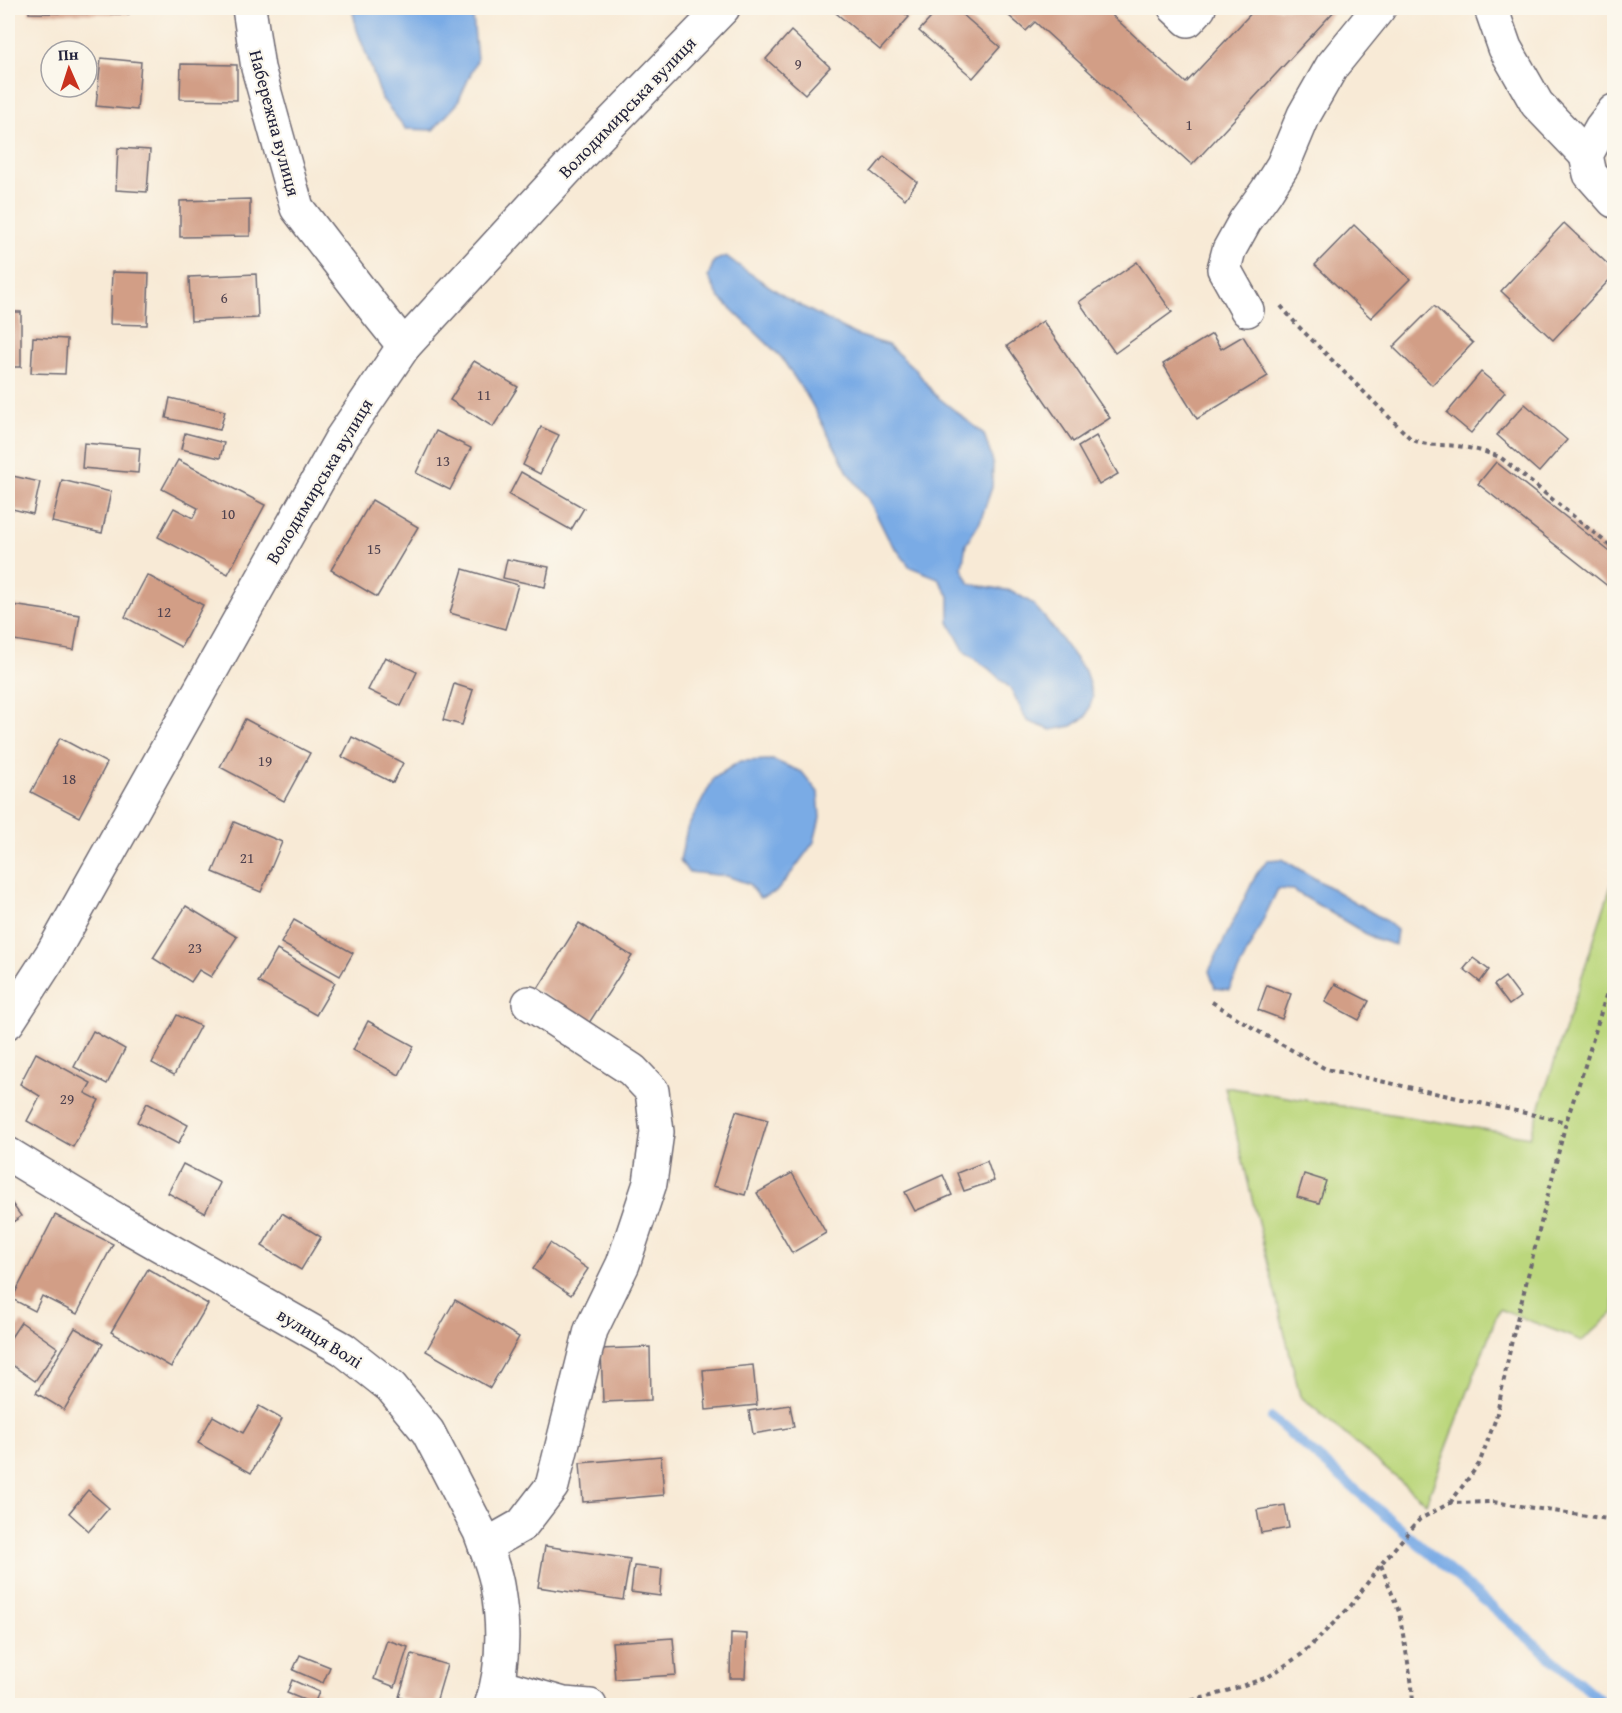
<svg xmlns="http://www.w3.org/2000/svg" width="1622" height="1713" font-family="'Gentium Book Plus',serif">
<rect width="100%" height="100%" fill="#fbf7ec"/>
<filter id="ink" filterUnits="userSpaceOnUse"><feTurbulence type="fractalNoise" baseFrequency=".0167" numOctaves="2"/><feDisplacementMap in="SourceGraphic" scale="12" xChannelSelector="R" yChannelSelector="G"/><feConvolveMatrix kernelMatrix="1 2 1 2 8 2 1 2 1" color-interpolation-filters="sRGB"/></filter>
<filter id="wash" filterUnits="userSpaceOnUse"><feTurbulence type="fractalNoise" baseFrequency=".008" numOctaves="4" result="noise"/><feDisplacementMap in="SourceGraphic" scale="24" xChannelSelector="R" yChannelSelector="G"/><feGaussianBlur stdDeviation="1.35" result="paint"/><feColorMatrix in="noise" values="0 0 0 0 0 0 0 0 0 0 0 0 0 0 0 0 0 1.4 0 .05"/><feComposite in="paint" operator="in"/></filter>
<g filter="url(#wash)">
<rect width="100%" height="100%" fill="#f8ead6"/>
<!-- green -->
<polygon fill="#bcd77d" stroke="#6f7c5c" stroke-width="1.5" points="1614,877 1614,1312 1582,1341 1499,1309 1426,1503 1300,1396 1225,1087 1530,1137"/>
<!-- water -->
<g fill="#7aabe5" stroke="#4e6690" stroke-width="1.5">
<polygon points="352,8 469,8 473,17 477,60 457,104 433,130 406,129 382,99 372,70 357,30"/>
<polygon points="726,256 742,268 790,300 854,334 888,345 916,370 934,394 984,434 993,462 992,487 980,522 966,544 962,568 970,584 1012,591 1032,603 1046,619 1085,671 1093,697 1086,717 1072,726 1051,730 1027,721 1011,689 989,669 965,652 949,622 949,596 938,578 910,567 888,538 869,500 849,474 810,401 781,357 719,297 708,277 714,261"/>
<polygon points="773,760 802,772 818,792 820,818 814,842 792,872 776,892 760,898 749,884 727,876 688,872 680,860 687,829 714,778 740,761"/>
<polygon points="1282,859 1385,920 1397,930 1395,945 1373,938 1293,890 1278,889 1229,990 1215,988 1209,971 1256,875 1267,860"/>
</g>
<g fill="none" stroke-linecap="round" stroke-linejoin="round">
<!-- stream -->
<polyline stroke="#7aabe5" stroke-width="10" points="1272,1418 1607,1706"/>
</g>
<g id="blocks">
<!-- building -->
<g fill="#d29e86">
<polygon points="29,8 129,8 129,14 29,13"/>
<polygon points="830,8 898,8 909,17 880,50"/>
<polygon points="940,8 955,8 1000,47 973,78 919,31"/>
<polygon points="1000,8 1104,8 1186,83 1256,8 1337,8 1192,165 1035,22 1026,31"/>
<polygon points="791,31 830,67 805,94 766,59"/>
<polygon points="101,58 141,62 137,110 96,106"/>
<polygon points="181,64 237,65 237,100 180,99"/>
<polygon points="118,148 150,150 147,192 116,190"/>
<polygon points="884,156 917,182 905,199 871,172"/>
<polygon points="250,199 250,236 180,237 180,201"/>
<polygon points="1564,223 1614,270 1614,275 1553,340 1501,291"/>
<polygon points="1354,225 1410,279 1371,318 1315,265"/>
<polygon points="1137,262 1172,312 1115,353 1079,302"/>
<polygon points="112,272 149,273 147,325 110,324"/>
<polygon points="256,274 258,318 191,321 189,277"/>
<polygon points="1434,306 1473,343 1432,385 1393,347"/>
<rect x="8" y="312" width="13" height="55"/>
<polygon points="1043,321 1110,418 1073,442 1007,346"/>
<polygon points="1212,334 1221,349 1243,336 1268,376 1197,419 1163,364"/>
<polygon points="33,337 67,339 65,374 31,373"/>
<polygon points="474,361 518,387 493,427 450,400"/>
<polygon points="1481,372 1505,392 1471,433 1447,413"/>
<polygon points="170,398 225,411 220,430 166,418"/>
<polygon points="1525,404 1567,440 1539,472 1497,435"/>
<polygon points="541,427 559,435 540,474 523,465"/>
<polygon points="436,431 471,448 450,490 416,473"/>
<polygon points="185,433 224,443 220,458 181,449"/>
<polygon points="1096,436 1118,474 1099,485 1078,447"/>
<polygon points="84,443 140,448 138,473 82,468"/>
<polygon points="178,460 265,505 228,574 158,537 174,508 193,518 198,508 162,489"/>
<polygon points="1496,462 1614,555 1614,591 1478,484"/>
<polygon points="521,472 584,508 571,530 509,495"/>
<polygon points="8,475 40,482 33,514 8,508"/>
<polygon points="62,480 111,492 102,533 52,522"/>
<polygon points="372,500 418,527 377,597 331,570"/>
<polygon points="507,559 549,567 545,587 503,578"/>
<polygon points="463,569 518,585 505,629 450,613"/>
<polygon points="147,575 203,605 181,647 125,617"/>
<polygon points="12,605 80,615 74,650 8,639"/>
<polygon points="385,657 417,672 401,706 368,690"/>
<polygon points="454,684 473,690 462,725 443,720"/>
<polygon points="245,719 310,753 284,801 220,767"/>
<polygon points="352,737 403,763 393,783 342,757"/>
<polygon points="60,738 107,763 79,817 31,792"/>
<polygon points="234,822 282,842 261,892 213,872"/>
<polygon points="186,906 237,937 211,977 199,970 191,982 153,958"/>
<polygon points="294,920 353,953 340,976 281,943"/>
<polygon points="579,923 632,956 589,1023 537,990"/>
<polygon points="277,950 335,983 316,1015 258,982"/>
<polygon points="1473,958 1489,970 1480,982 1464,969"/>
<polygon points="1505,977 1520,997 1509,1005 1494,985"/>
<polygon points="1335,984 1369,1001 1359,1020 1325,1002"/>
<polygon points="1267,985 1291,994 1282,1019 1258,1010"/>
<polygon points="177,1015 200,1026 174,1075 152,1063"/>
<polygon points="368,1021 414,1046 399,1075 353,1050"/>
<polygon points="93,1031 125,1049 107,1084 74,1067"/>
<polygon points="36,1053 91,1083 85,1093 99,1100 73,1147 27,1121 40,1096 20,1084"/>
<polygon points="147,1103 188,1125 178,1144 137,1122"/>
<polygon points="736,1111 768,1120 745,1195 713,1186"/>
<polygon points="987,1161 994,1181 964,1191 957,1173"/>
<polygon points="183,1164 220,1183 205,1213 168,1193"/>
<polygon points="792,1173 826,1233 792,1253 757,1193"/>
<polygon points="1304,1174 1326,1181 1319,1203 1297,1197"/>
<polygon points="943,1175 952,1195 915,1211 905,1192"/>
<polygon points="8,1198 21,1216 8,1226"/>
<polygon points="282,1213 321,1237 301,1270 262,1246"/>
<polygon points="55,1215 113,1244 77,1314 42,1296 35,1311 12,1299"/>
<polygon points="550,1243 588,1269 571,1295 533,1269"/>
<polygon points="148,1269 208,1304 171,1367 111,1332"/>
<polygon points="455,1300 519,1337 490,1388 426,1351"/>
<polygon points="21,1322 58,1348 35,1381 8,1362 8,1342"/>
<polygon points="75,1328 103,1344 64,1410 36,1393"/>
<polygon points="650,1347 651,1400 603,1402 601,1349"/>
<polygon points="753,1365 757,1405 706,1410 703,1370"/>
<polygon points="790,1405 794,1427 753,1434 749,1411"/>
<polygon points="259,1406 282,1419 251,1473 198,1443 213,1416 243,1433"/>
<polygon points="661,1456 664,1495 583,1502 580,1463"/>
<polygon points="88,1490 109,1508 89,1531 69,1513"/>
<polygon points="1285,1505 1289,1528 1261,1533 1257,1510"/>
<polygon points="545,1546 630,1559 623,1600 538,1587"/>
<polygon points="634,1566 662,1569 660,1596 631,1592"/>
<polygon points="731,1633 747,1634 745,1678 730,1678"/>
<polygon points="673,1638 676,1675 615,1679 612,1642"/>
<polygon points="387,1640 408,1647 395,1687 374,1679"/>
<polygon points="412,1654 447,1665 435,1706 425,1706 399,1697"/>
<polygon points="300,1655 330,1667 323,1683 293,1670"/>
<polygon points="292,1680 319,1692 314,1704 287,1693"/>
</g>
</g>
</g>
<g filter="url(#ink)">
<use href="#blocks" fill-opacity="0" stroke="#6d6871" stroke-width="1.5"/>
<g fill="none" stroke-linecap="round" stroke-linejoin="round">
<defs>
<g id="minor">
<polyline points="249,8 258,68 297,208 376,311 404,346"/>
<polyline points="1175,8 1188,20 1199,8"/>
<polyline points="1491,8 1505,48 1537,104 1586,155"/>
<polyline points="1614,111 1601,128 1586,155 1590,174 1614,201"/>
<polyline points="1247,310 1224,269 1229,250 1245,221 1266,192 1283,165 1304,115 1332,66 1379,8"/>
<path d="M8 1154 118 1221 343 1349 391 1387 428 1432 480 1532C486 1549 494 1567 497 1585 504 1624 504 1668 491 1706"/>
<polyline points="485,1546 522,1525 552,1486 591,1330 623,1264 650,1183 657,1132 652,1091 632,1070 529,1003"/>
<polyline points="498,1685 564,1704 590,1706"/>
</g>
<polyline id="major" points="8,1022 52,954 341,439 404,346 581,154 723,8"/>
</defs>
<!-- minor casing -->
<use href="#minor" stroke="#6d6871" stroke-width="36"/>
<!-- major casing -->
<use href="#major" stroke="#6d6871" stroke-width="36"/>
<!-- path -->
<g stroke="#6d6871" stroke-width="4" stroke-dasharray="4.5 4.5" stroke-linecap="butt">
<path d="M1281 306 1298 326 1410 438C1425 447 1441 444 1457 446 1472 448 1486 452 1500 457L1614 549"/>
<polyline points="1212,1002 1261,1033 1326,1069 1566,1122"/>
<polyline points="1450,1503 1479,1464 1496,1418 1512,1340 1566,1122 1583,1072 1614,969"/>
<polyline points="1381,1565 1399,1612 1412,1685 1413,1706"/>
<polyline points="1165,1706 1212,1696 1268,1677 1302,1654 1350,1607 1381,1564 1420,1519 1450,1503 1493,1502 1614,1520"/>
</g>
<!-- minor -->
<use href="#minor" stroke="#fff" stroke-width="33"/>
<!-- major -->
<use href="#major" stroke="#fff" stroke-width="33"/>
</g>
</g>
<g text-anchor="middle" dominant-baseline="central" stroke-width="4.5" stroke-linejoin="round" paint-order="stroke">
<!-- number labels -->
<g font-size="15" fill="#4e414e">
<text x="798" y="63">9</text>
<text x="1189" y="124">1</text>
<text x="224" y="297">6</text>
<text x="484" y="394">11</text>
<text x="443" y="460">13</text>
<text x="228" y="513">10</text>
<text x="374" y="548">15</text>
<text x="164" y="611">12</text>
<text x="265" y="760">19</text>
<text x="69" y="778">18</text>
<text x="247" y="857">21</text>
<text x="195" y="947">23</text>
<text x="67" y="1098">29</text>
</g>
<!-- street labels -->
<g font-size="18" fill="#22223b" stroke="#fbf7ec">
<text transform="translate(627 107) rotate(-46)">Володимирська вулиця</text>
<text transform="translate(275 123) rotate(75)">Набережна вулиця</text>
<text transform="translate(319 481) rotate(-59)">Володимирська вулиця</text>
<text transform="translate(320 1338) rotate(32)">вулиця Волі</text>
</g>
</g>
<!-- margin -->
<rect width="1622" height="1713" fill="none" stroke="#fbf7ec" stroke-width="30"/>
<!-- north arrow -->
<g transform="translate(69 69) rotate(357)"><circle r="28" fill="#fbf7ec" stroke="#a4a2a5" stroke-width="1.5"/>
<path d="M0-4.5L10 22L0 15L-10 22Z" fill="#c8321e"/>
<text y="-9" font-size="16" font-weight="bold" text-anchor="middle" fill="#22223b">Пн</text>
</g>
</svg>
